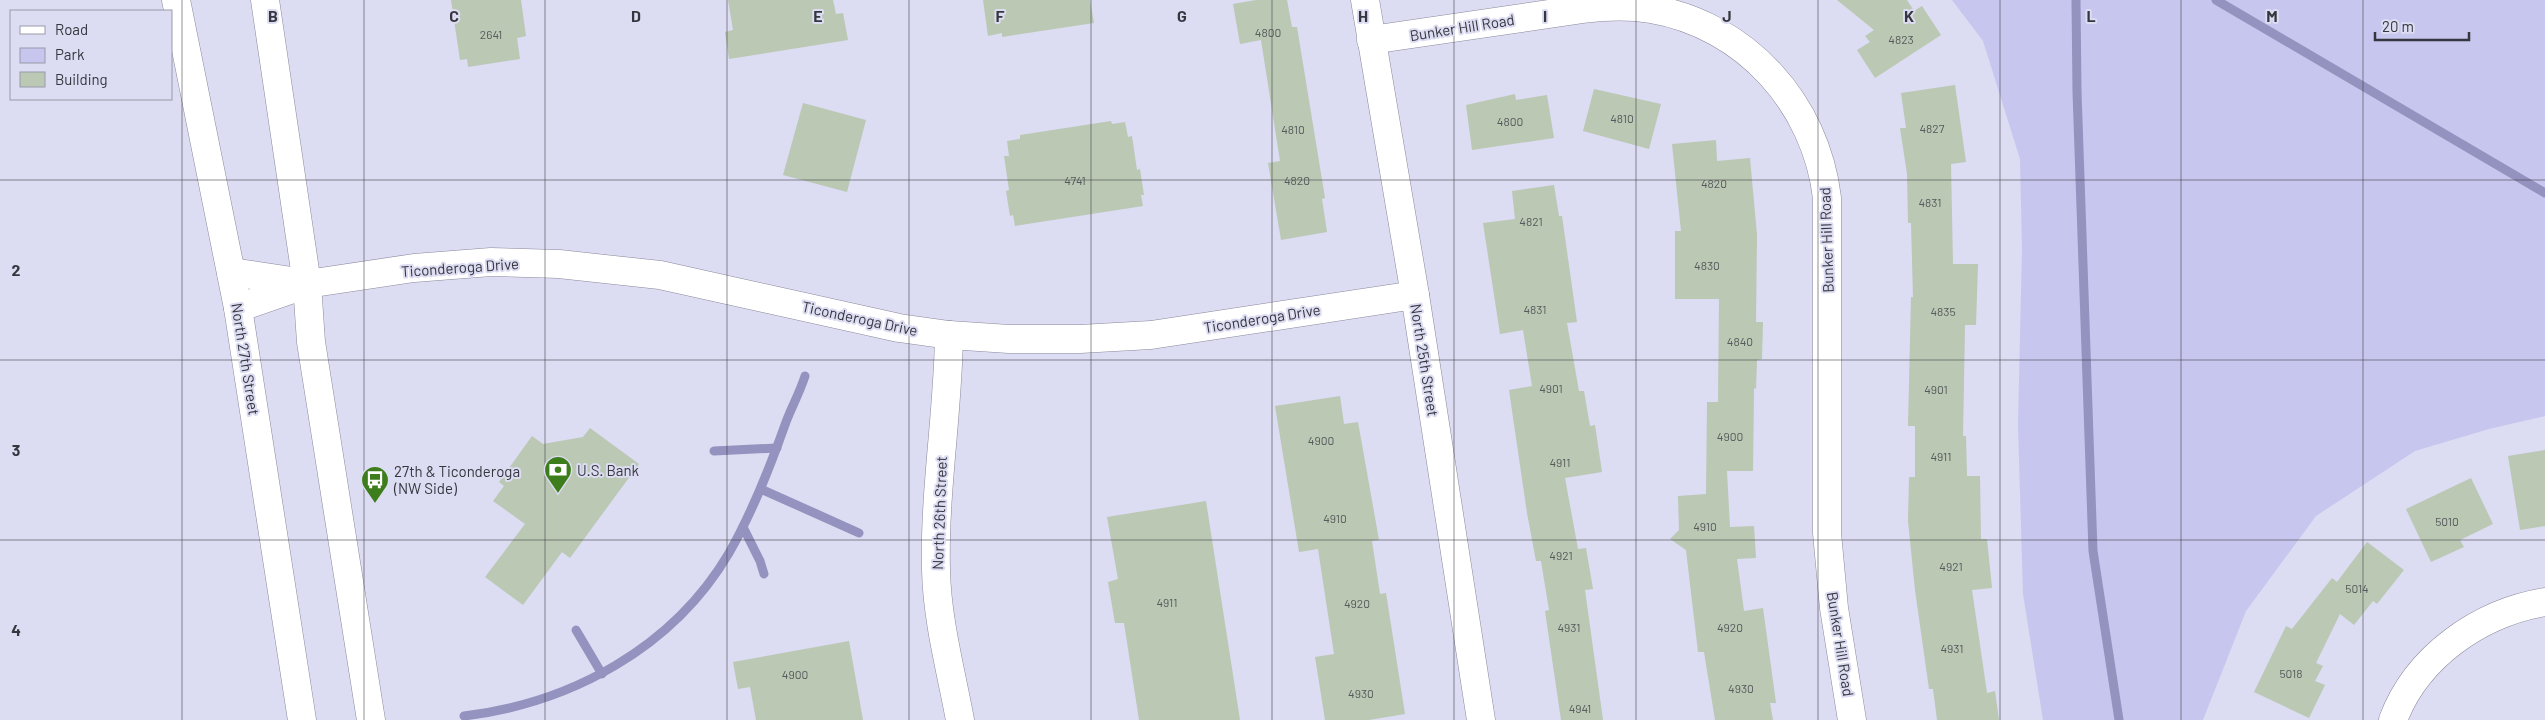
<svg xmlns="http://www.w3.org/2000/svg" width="2545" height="720" font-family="Barlow,sans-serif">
<rect width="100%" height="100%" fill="#dcdcf2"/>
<!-- green -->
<polygon fill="#c7c6ee" points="1952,0 2545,0 2545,416 2489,429 2415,451 2316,516 2246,611 2203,720 2043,720 2023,594 2018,425 2022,249 2020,159 1983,41"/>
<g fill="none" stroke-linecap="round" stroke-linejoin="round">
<!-- stream -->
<g stroke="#9492be" stroke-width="9">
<polyline points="2076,0 2077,92 2093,551 2119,720"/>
<polyline points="2216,0 2545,193"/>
<polyline points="714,451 777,448"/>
<polyline points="761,489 859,533"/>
<polyline points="743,527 760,561 764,574"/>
<polyline points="576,630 602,674"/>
<path d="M464 716C571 703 673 648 729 553 753 511 770 467 786 422 792 406 800 392 805 376"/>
</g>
</g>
<!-- building -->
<g fill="#bac8b4">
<polygon points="451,0 521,0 526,36 517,38 520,59 468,67 467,59 460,60"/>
<polygon points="728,0 833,0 836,14 843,13 848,40 729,59 725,32 733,30"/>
<polygon points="983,0 1090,0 1094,23 1002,37 1002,33 988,36"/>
<polygon points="1256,0 1287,0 1292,27 1297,27 1325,198 1322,199 1327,232 1281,240 1268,163 1280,161 1261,40 1240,44 1233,4"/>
<polygon points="1837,0 1907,0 1914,11 1922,6 1941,35 1875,78 1857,50 1870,42 1865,36 1874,30"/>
<polygon points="1955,85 1966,162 1951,164 1953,264 1978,264 1976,325 1965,325 1963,436 1966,436 1967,476 1980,476 1981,539 1987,539 1992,588 1972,590 1987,693 1995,691 1999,720 1937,720 1933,689 1929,689 1915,590 1908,521 1909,477 1915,477 1915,426 1908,426 1911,297 1913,297 1911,223 1908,223 1907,174 1900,128 1906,128 1901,93"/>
<polygon points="1594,89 1661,104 1649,149 1583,131"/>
<polygon points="1515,94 1516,100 1547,95 1554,138 1472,150 1466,105"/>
<polygon points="803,103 866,120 847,192 783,175"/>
<polygon points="1111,121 1112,124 1125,122 1128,137 1132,136 1137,170 1140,169 1144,195 1141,195 1143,206 1015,226 1013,215 1010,216 1006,191 1009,190 1004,156 1009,156 1007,141 1020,139 1020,135"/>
<polygon points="1716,140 1717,161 1750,158 1757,235 1756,322 1763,322 1762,359 1757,360 1756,389 1754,388 1753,471 1727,471 1730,527 1754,526 1756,558 1737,559 1744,611 1763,608 1776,703 1770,703 1773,720 1715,720 1704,652 1698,652 1686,550 1670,539 1679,530 1678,496 1706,494 1707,402 1718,402 1719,299 1675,299 1675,231 1681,231 1672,144"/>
<polygon points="1554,185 1559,216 1562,216 1577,322 1567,323 1579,391 1584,391 1590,426 1595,425 1602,472 1565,478 1578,549 1586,548 1593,589 1585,590 1603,720 1561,720 1545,611 1549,610 1541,561 1536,561 1527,513 1509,390 1532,386 1523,330 1500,334 1483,223 1515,219 1512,191"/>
<polygon points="1340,396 1344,424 1358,422 1379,540 1372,541 1380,594 1386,593 1405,714 1369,720 1325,720 1315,657 1334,654 1318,549 1299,552 1275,406"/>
<polygon points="590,428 639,464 570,558 562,552 523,605 485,577 525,524 493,501 504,486 499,482 532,436 543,444 583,437"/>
<polygon points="2545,450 2545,526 2520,530 2508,456"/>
<polygon points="2471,478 2493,524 2460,540 2464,547 2431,562 2406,509"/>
<polygon points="1206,501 1240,720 1139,720 1124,623 1115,623 1108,582 1118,579 1107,517"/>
<polygon points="2367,542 2404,570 2377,604 2373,601 2354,625 2340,614 2316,663 2323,666 2315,681 2325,685 2309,718 2254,692 2286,626 2292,629 2332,578 2337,582"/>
<polygon points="849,641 863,720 756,720 750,687 738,689 733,662"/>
</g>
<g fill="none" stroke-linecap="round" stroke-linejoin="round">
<defs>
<g id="street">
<polyline points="1365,0 1415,295 1481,720"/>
<path d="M1371 40 1583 9C1606 6 1628 5 1651 9 1746 25 1816 104 1827 198V533L1834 608 1852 720"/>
<polyline points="231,272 305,283"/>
<polyline points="238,308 307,284 414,268 491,262 559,264 660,275 899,328 949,335 1009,339 1080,339 1151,335 1415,295"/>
<path d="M949 335C948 414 934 491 936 570 937 620 951 671 960 720"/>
<path d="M2393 720C2417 656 2480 613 2545 602"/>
</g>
<g id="primary">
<polyline points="176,0 238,308 302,720"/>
<polyline points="265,0 307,284 311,342 371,720"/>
</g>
</defs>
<!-- street casing -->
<use href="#street" stroke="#89899d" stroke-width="29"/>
<!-- primary casing -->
<use href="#primary" stroke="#89899d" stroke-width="29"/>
<!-- street -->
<use href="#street" stroke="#fff" stroke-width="28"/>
<!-- primary -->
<use href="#primary" stroke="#fff" stroke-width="28"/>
</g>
<!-- grid -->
<path fill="none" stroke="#36363f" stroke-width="1" stroke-opacity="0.55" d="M182 0V720M364 0V720M545 0V720M727 0V720M909 0V720M1091 0V720M1272 0V720M1454 0V720M1636 0V720M1818 0V720M2000 0V720M2181 0V720M2363 0V720M0 180H2545M0 360H2545M0 540H2545"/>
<!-- icons -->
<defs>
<symbol id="bank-pin" viewBox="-11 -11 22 30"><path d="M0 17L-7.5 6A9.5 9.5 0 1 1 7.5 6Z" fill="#3e7d1b" stroke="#dcdcf2"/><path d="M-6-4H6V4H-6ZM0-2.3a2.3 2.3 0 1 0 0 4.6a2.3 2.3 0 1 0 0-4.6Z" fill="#fff"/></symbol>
<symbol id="bus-pin" viewBox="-11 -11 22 30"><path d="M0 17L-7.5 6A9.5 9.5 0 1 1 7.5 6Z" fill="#3e7d1b" stroke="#dcdcf2"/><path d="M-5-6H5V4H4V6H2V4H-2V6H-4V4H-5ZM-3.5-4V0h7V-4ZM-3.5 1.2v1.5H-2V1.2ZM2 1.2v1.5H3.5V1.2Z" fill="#fff"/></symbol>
</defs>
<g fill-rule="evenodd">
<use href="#bank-pin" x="542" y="454" width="32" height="43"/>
<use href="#bus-pin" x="359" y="464" width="32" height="43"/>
</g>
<g text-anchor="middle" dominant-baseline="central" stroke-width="4" stroke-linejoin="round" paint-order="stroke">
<!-- number labels -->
<g font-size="12" fill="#575a5c">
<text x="1268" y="32">4800</text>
<text x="491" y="34">2641</text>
<text x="1901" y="39">4823</text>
<text x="1622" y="118">4810</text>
<text x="1510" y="121">4800</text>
<text x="1932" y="128">4827</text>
<text x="1293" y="129">4810</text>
<text x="1075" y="180">4741</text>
<text x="1297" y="180">4820</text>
<text x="1714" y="183">4820</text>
<text x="1930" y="202">4831</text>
<text x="1531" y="221">4821</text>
<text x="1707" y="265">4830</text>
<text x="1535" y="309">4831</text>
<text x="1943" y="311">4835</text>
<text x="1740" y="341">4840</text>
<text x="1551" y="388">4901</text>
<text x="1936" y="389">4901</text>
<text x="1730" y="436">4900</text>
<text x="1321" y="440">4900</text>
<text x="1941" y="456">4911</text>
<text x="1560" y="462">4911</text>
<text x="1335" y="518">4910</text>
<text x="2447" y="521">5010</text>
<text x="1705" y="526">4910</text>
<text x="1561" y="555">4921</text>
<text x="1951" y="566">4921</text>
<text x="2357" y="588">5014</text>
<text x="1167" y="602">4911</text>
<text x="1357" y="603">4920</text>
<text x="1569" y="627">4931</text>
<text x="1730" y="627">4920</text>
<text x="1952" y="648">4931</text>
<text x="2291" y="673">5018</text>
<text x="795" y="674">4900</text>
<text x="1741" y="688">4930</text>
<text x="1361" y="693">4930</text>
<text x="1580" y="708">4941</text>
</g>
<!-- street labels -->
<g font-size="15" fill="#36363f" stroke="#dcdcf2">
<text transform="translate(1462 27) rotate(-9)">Bunker Hill Road</text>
<text transform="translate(1826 240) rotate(-92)">Bunker Hill Road</text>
<text transform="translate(460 267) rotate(-4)">Ticonderoga Drive</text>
<text transform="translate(860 318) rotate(12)">Ticonderoga Drive</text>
<text transform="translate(1262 318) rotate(-9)">Ticonderoga Drive</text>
<text transform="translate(246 359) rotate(81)">North 27th Street</text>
<text transform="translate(1425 360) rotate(81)">North 25th Street</text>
<text transform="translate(939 513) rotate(-88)">North 26th Street</text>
<text transform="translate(1841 644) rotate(81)">Bunker Hill Road</text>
</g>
<!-- poi labels -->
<g font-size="15" fill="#36363f" stroke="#dcdcf2" text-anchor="start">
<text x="577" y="470">U.S. Bank</text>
<text x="394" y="471">27th &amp; Ticonderoga<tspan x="394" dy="17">(NW Side)</tspan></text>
</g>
</g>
<g font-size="16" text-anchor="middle" font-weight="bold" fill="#36363f" stroke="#dcdcf2" stroke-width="4" stroke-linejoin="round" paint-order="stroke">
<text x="273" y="22">B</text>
<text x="454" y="22">C</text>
<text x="636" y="22">D</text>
<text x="818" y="22">E</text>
<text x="1000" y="22">F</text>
<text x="1182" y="22">G</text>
<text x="1363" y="22">H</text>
<text x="1545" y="22">I</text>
<text x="1727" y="22">J</text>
<text x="1909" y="22">K</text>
<text x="2091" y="22">L</text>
<text x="2272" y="22">M</text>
<text x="16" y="276">2</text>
<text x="16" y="456">3</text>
<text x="16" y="636">4</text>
</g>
<!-- legend -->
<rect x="10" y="10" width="162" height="90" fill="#dcdcf2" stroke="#9a9aaa"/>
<rect x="20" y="26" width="25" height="8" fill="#ffffff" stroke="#9a9aaa"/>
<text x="55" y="35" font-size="15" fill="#36363f">Road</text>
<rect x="20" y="48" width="25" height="15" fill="#c7c6ee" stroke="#9a9aaa"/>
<text x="55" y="60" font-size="15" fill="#36363f">Park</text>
<rect x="20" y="72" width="25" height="15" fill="#bac8b4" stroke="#9a9aaa"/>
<text x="55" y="85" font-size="15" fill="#36363f">Building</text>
<!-- scale -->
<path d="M2375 32v8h94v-8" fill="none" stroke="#36363f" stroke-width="2.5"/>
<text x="2382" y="32" font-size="15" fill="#36363f" stroke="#dcdcf2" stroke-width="4" paint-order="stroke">20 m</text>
</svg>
